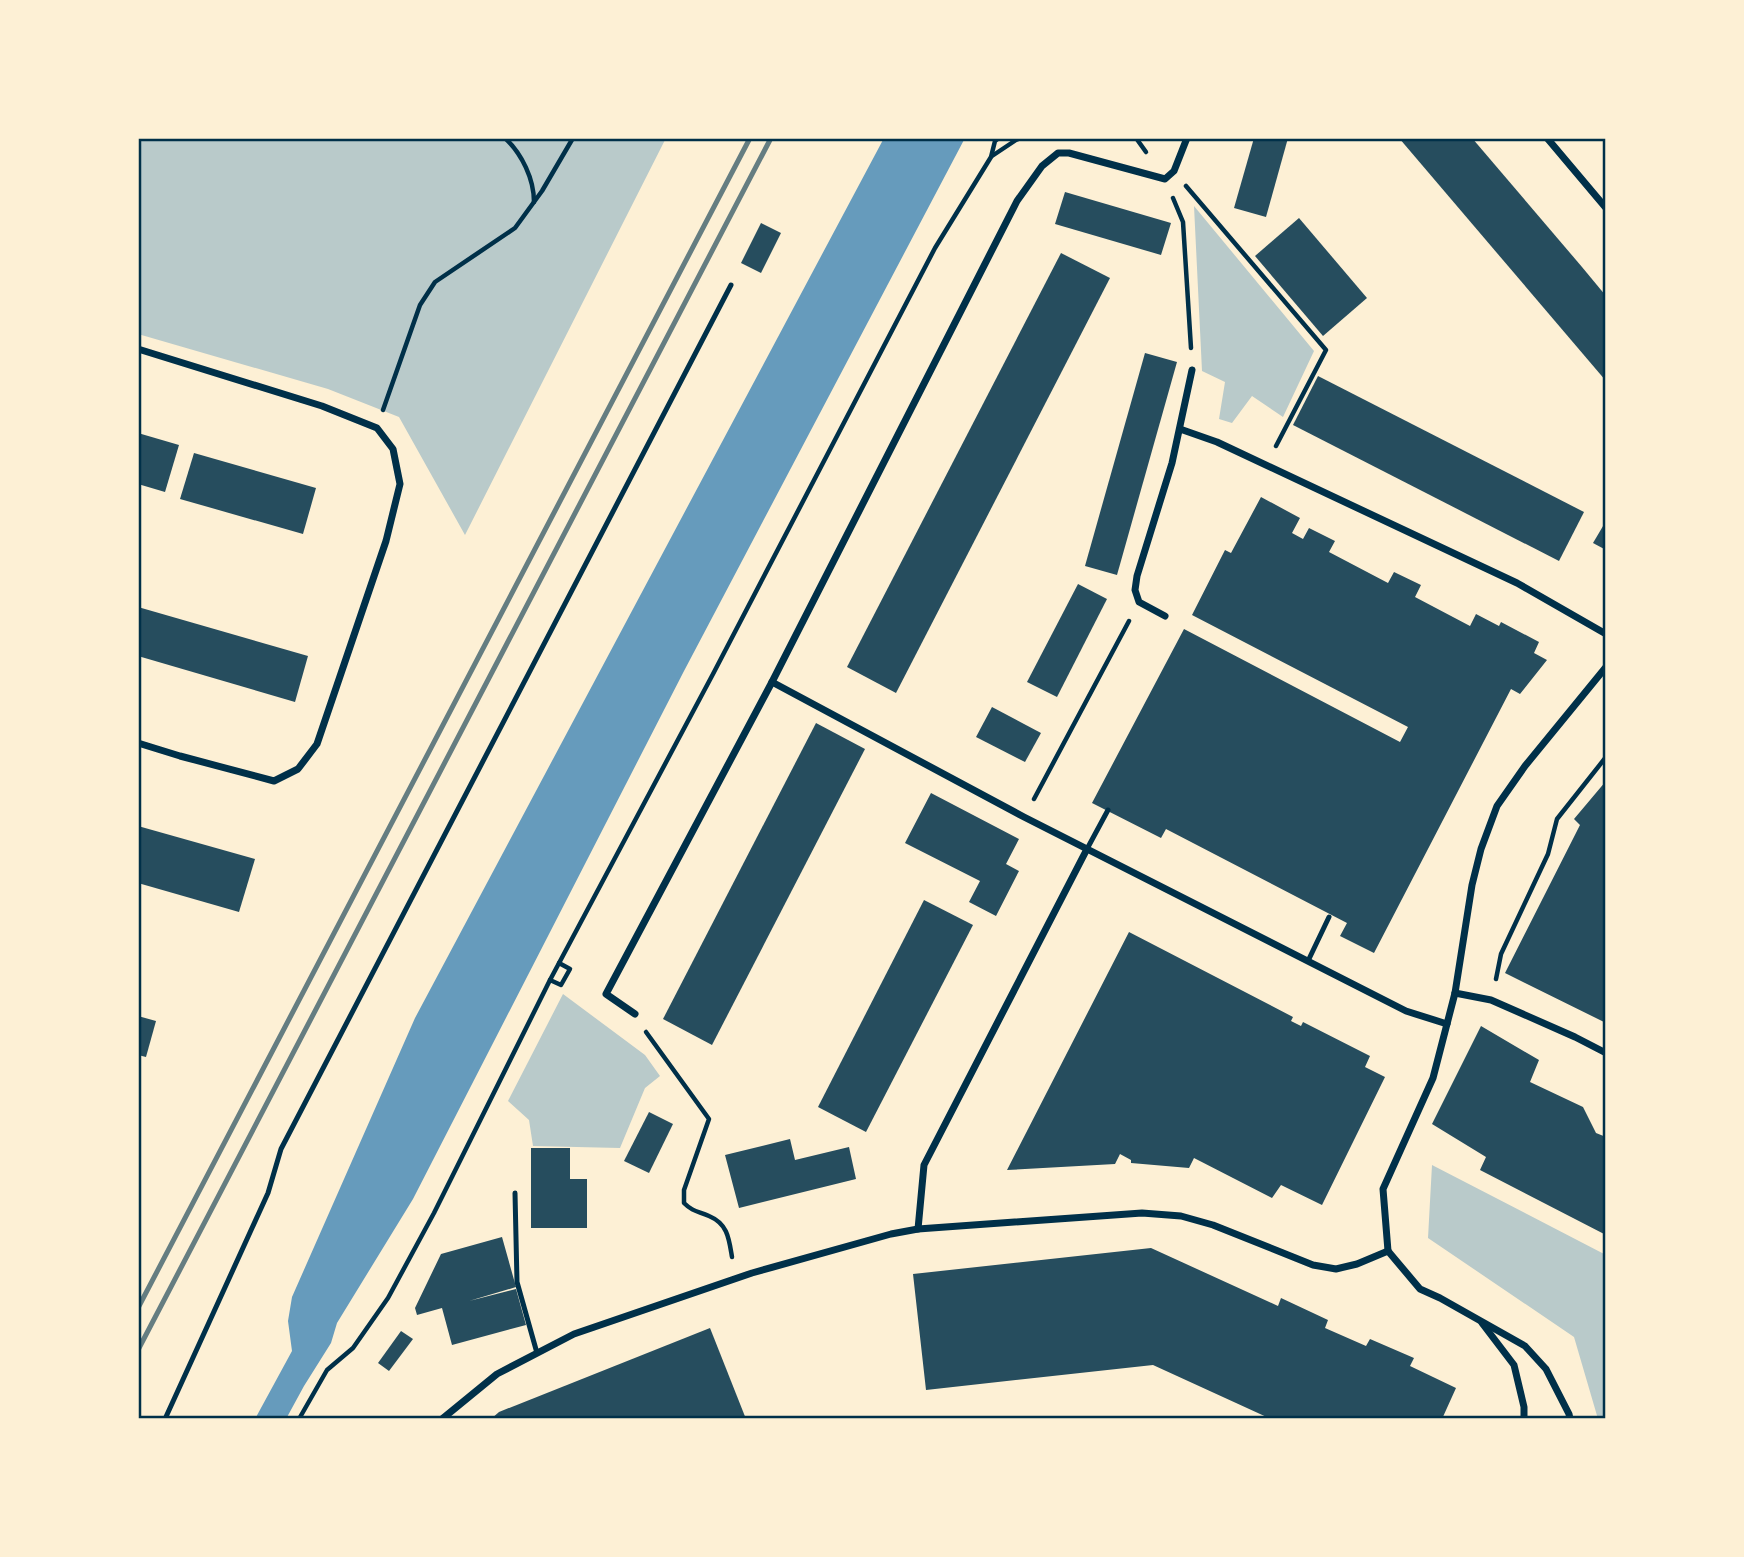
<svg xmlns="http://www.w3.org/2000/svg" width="1744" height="1557" font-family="'Golos Text',sans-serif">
<rect width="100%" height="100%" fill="#fdf0d5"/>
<!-- green -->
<g fill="#b9caca">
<polygon points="138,138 666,138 465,535 399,417 328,389 138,334"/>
<polygon points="1194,206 1314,351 1283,417 1252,396 1232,423 1219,419 1225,382 1202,371"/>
<polygon points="563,994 645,1055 660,1076 645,1088 620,1148 533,1146 529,1120 508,1101"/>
<polygon points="1432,1165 1606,1255 1606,1419 1598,1419 1574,1337 1428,1238"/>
</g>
<!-- water -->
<polygon fill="#669bbc" points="884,138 965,138 684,671 413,1199 337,1323 331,1343 304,1386 286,1419 255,1419 292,1351 288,1321 292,1297 415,1018"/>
<!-- building -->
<g fill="#264d5e">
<polygon points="1254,138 1288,138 1266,217 1234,208"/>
<polygon points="1399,138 1472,138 1582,267 1606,296 1606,381"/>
<polygon points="1065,192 1171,223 1161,255 1055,224"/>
<polygon points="1299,218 1367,298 1323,336 1255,256"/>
<polygon points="761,223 781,233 761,273 741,263"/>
<polygon points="1061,253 1110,278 896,693 847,667"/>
<polygon points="1145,353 1177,362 1117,575 1085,566"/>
<polygon points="1318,376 1584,512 1559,561 1293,425"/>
<polygon points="138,433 179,445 165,492 138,484"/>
<polygon points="194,453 316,488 303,534 180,499"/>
<polygon points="1261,497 1300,518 1292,533 1303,539 1309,528 1335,541 1329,552 1388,583 1394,572 1421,585 1415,597 1470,626 1476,614 1499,626 1501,622 1539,642 1534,653 1547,660 1520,694 1511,689 1374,953 1340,936 1347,923 1166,829 1161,838 1092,803 1184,629 1400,742 1408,727 1192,615 1225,550 1231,553"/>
<polygon points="1606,521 1606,550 1593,543"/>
<polygon points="1078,584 1107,599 1057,697 1027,682"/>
<polygon points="138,607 308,656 295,702 138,656"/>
<polygon points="992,707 1041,733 1025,762 976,737"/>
<polygon points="816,723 865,749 712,1045 663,1019"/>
<polygon points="1606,781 1606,1023 1505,973 1580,825 1574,819"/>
<polygon points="931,793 1019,839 1006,864 1019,871 996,916 969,902 980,881 905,843"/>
<polygon points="138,826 255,859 239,912 138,883"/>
<polygon points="924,900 973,925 866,1132 818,1107"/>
<polygon points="1129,932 1293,1017 1291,1021 1301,1026 1303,1022 1370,1056 1365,1067 1385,1077 1322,1205 1281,1185 1272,1198 1194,1158 1189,1168 1131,1163 1131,1160 1120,1154 1115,1164 1007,1170"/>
<polygon points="138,1016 156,1021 146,1057 138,1055"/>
<polygon points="1481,1026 1539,1060 1530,1082 1583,1107 1596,1133 1606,1137 1606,1235 1480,1170 1486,1157 1432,1124"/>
<polygon points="649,1112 673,1124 649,1173 624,1161"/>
<polygon points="790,1139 795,1160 849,1147 856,1179 739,1208 725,1155"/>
<polygon points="531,1148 570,1148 570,1179 587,1179 587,1228 531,1228"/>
<polygon points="502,1237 516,1287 469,1301 516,1289 526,1325 452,1345 442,1308 417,1315 415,1308 441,1254"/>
<polygon points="1151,1248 1278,1306 1281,1298 1328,1320 1325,1328 1366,1346 1370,1339 1414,1358 1410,1366 1456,1388 1442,1419 1271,1419 1153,1365 926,1390 913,1274"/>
<polygon points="710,1328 746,1419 491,1419 499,1412"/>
<polygon points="401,1331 413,1339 389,1371 378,1363"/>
</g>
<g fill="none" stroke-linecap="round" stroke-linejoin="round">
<!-- path -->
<g stroke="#003049" stroke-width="4.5">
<path d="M505 138C522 154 534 179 534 202"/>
<polyline points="1136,138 1146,152"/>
<polyline points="992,156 1016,140 1021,138"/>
<polyline points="1186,186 1326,350 1276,446"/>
<polyline points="1173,198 1183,222 1191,348"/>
<polyline points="383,410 420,305 435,282 515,228 542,191 573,138"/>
<polyline points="1034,799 1129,621"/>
<polyline points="1496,979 1501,954 1548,854 1557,819 1606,757"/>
<polyline points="550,980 561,985 570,969 559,963"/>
<path d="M646 1032 709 1119 684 1190V1203C693 1212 698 1211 709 1216 728 1224 729 1239 732 1257"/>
<polyline points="299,1419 327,1370 353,1348 388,1298 434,1213 550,980 713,674 935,248 991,157 995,141 999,138"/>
</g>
<!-- service -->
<g stroke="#003049" stroke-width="5">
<polyline points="1087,849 1108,810"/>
<polyline points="1308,961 1329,917"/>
<polyline points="515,1193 517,1282 537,1353"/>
<polyline points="165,1419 268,1193 281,1149 731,285"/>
</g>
<!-- minor -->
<g stroke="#003049" stroke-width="7">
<polyline points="1547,138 1606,208"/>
<polyline points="138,349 322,406 377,428 393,449 400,484 386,541 317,744 298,769 274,781 180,756 138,743"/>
<polyline points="1180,429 1217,442 1517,583 1606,634"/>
<polyline points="1165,616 1139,602 1135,590 1137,576 1172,463 1192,370"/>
<polyline points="772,682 1024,817 1406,1011 1447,1024"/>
<polyline points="1455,993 1491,1000 1575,1037 1606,1053"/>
<polyline points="635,1014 606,994 772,682 1017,201 1042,166 1058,153 1069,153 1165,179 1174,171 1187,138"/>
<polyline points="918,1229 924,1165 1087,849"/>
<polyline points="1388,1251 1383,1189 1433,1078 1455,993 1472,885 1481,849 1497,806 1525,766 1606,667"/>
<polyline points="1388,1251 1420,1289 1440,1298 1525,1346 1546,1369 1569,1414 1570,1419"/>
<polyline points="1482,1323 1514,1365 1524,1407 1524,1419"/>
<polyline points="442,1419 497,1374 574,1334 752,1273 891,1234 918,1229 1142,1213 1181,1216 1213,1225 1313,1265 1336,1269 1357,1264 1388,1251"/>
</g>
<!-- rail -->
<g stroke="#657d81" stroke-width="5">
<polyline points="138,1308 750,138"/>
<polyline points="138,1350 771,138"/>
</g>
</g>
<!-- border -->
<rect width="1744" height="1557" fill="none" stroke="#fdf0d5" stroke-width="280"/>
<rect x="140" y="140" width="1464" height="1277" fill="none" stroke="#003049" stroke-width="2.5"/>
</svg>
